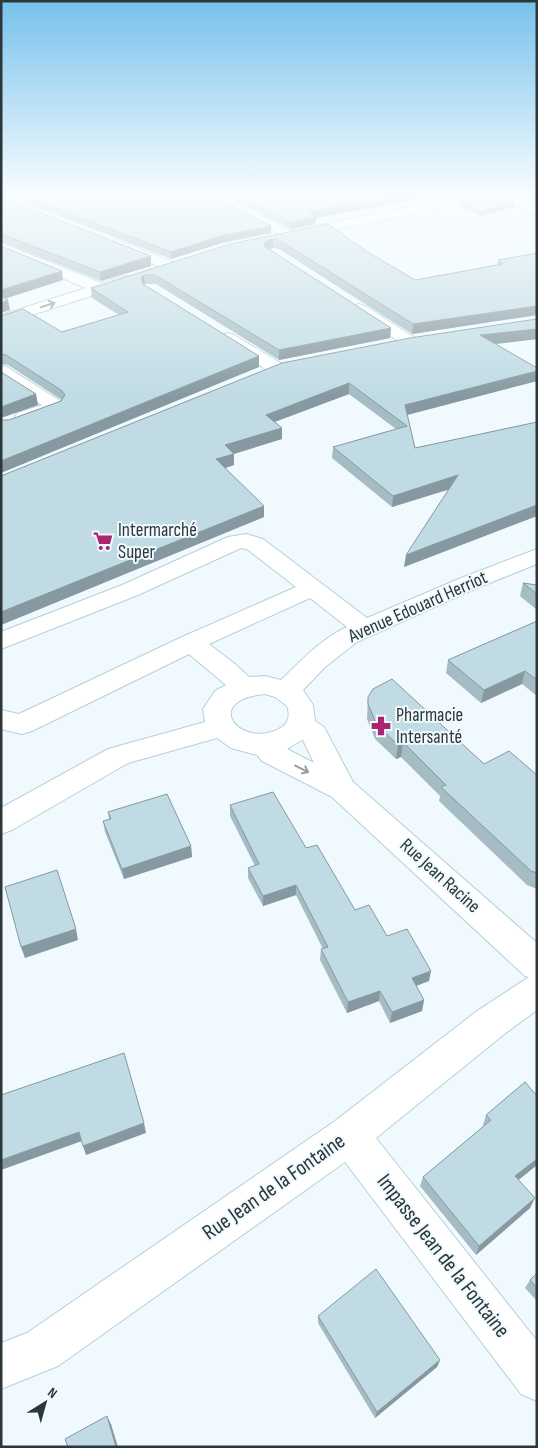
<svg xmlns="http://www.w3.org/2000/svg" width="538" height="1448" font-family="'Sofia Sans Condensed',sans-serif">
<rect width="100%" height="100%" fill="#f0fafe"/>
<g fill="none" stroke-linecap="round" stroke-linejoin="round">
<defs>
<g id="minor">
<polygon points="203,194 219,194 291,231 470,194 494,194 488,198 289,239"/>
<polygon points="497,194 511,194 537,206 537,215 506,202"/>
<polygon points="117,240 175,263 177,266 175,269 165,269 112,247 110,244 112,241"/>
<polygon points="1,243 101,283 126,276 131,277 133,280 131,283 1,325 1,315 86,288 1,252"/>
<polygon points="359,304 365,306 415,338 417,341 415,344 403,344 353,312 351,309 353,306"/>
<polygon points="228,333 234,335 282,364 285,368 282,372 276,373 270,372 222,341 220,338 222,335"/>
<path d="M1 366 7 367 62 402 65 406 62 410C49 415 32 424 17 421L15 417 17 413 42 405 1 379Z"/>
<path d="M246 534 263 539 367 618 461 578 537 549V564L477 588 357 642 325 667 303 690 313 705 315 721 324 727 353 782 537 943V1010L503 1035 376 1138 537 1341V1401L521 1394 345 1162 58 1366 1 1389V1343L27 1333 335 1121 477 1011 529 977 525 976 332 797 262 761 257 755 231 748 217 738 128 763 12 830 1 834V808L108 749 205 722 203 709 215 691 226 685 189 654 32 731 22 734 1 729V710L19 714 182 637 296 587 247 549 241 548 138 595 1 649V632L122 585 228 537ZM310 598 347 627C322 638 301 661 281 680L265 676 249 677 235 664 209 644ZM265 694 275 697 287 706C290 714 289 722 282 727 242 752 199 700 265 694ZM302 740H303L314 763 287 749Z"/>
</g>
</defs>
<!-- minor casing -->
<use href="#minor" stroke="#b6d0d8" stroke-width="2"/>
<!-- minor -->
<use href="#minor" fill="#fff" fill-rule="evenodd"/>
</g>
<!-- wall -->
<g fill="#a5bcc4">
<polygon points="13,194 211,194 271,226 271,233 222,243 171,259 13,198"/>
<polygon points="223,194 461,194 439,199 433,196 316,218 315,224 291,229"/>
<polygon points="515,194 537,194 534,202"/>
<polygon points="489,196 514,207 480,216 457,206 458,202"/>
<polygon points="1,197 151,256 151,266 101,281 1,242"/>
<polygon points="328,224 366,251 415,280 497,265 498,260 537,253 537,315 412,334 279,249 273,248 269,249 391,328 390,338 279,360 156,284 145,284 144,285 259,367 9,420 61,401 62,400 8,365 1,364 1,316 62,332 119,315 92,298 91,288"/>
<polygon points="537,319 537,339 495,344 537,381 407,415 415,448 537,422 537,516 404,567 449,489 392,507 332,458 333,447 396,429 349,394 275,422 282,428 282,439 234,454 234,465 225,468 264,517 1,625 1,476"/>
<polygon points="523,583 537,585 537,610 520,596"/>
<polygon points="537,621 537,696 522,684 481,703 446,673 448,660"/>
<polygon points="368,697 484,764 537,775 537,889 527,885 439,801 440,796 401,757 396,759 375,739 367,719"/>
<polygon points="230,805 306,848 355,910 387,936 429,981 416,986 424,1000 422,1011 390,1023 379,1001 347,1013 320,960 321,949 323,949 296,895 263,906 248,878 248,868 255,866 230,816"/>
<polygon points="108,812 191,846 192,857 124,879 105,832 103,821 109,819"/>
<polygon points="486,1115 537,1165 518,1180 530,1208 476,1255 420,1186 423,1177 484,1126 483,1125"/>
<polygon points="537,1273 537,1301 525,1288 530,1280"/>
<polygon points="318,1316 440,1360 437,1367 375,1418 318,1323"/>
</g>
<!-- shaded-wall -->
<g fill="#8699a0">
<polygon points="411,194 433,194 433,196 316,218 315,224 291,229 291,222 309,212"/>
<polygon points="439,194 461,194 439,199"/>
<polygon points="535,196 537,196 537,202 534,202"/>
<polygon points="514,203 514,207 480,216 481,211"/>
<polygon points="271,226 271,233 222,243 171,259 171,252 221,236"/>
<polygon points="273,239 273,248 266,250 264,246 266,241"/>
<polygon points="151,256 151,266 101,281 100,272"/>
<polygon points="62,271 63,280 1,300 1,290"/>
<polygon points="144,275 145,284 141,288 141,278"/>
<polygon points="8,300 10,310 1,313 1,303"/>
<polygon points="537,306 537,315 412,334 413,324"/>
<polygon points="391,328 390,338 279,360 279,350"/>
<polygon points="537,329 537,339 478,346 480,335"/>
<polygon points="259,356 259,367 1,473 1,461"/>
<polygon points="537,371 537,381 403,416 405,405"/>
<polygon points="349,383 349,394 266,425 266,415"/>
<polygon points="36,394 38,405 1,418 1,407"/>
<polygon points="282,428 282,439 230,455 234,454 234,465 216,471 216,459 225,445"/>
<polygon points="458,475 457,487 392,507 393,496"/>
<polygon points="537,505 537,516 404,567 406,555"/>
<polygon points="264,506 264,517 1,625 1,612"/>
<polygon points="525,671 522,684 481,703 484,690"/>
<polygon points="403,742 401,757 396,759 398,745"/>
<polygon points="191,846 192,857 124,879 122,869"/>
<polygon points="296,885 296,895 263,906 263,896"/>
<polygon points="76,929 78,940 25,958 21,947"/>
<polygon points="431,971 429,981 410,988 412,978"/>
<polygon points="380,991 379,1001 347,1013 348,1002"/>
<polygon points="424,1000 422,1011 390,1023 392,1012"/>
<polygon points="144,1123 146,1133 86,1155 83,1146"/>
<polygon points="79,1132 82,1141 1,1170 1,1160"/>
<polygon points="537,1159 537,1165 511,1186 515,1176"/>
<polygon points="535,1198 530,1208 476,1255 479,1246"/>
<polygon points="440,1360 437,1367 375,1418 377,1412"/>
<polygon points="107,1416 111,1424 118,1447 116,1447"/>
</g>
<!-- building -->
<g fill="#c0dbe4" stroke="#8699a0">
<polygon points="19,194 211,194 271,226 221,236 171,252"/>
<polygon points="235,194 411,194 309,212 316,217 291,222"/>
<polygon points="491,194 500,194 505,199 514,203 481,211 458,202 489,196"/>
<polygon points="1,197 151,256 100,272 1,234"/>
<polygon points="328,224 366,251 415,280 503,264 498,260 537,253 537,306 413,324 279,240 273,239 266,241 264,246 391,328 279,350 155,275 144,275 141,278 143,284 259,356 1,461 1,420 9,420 61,401 65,395 61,390 6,355 1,354 1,316 23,309 62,332 128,312 91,288 230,244"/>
<polygon points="1,246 62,271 1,290"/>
<polygon points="1,296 8,300 1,303"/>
<polygon points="537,319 537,329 480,335 537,368 537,371 405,405 415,448 537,422 537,505 406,555 458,475 393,496 333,447 407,426 349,383 266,415 282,428 225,445 234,454 216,459 264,506 1,612 1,476 282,363 410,338"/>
<polygon points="1,372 36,394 1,407"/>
<polygon points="523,583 537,585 537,594"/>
<polygon points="537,621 537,680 525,671 484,690 448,660"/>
<polygon points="392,679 484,764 509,751 537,775 537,873 531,871 441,787 446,785 403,742 398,745 377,725 368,704 368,697 373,689"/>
<polygon points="273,792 306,848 317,845 355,910 369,905 387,936 407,929 431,971 412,978 424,1000 392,1012 380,991 348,1002 321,949 328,947 296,885 263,896 248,868 259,864 230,805"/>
<polygon points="167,794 191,846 122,869 103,821 111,819 108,812"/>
<polygon points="57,870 76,929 21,947 5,887"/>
<polygon points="124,1053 144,1123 83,1146 79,1132 1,1160 1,1095"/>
<polygon points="525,1082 537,1096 537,1159 515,1176 535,1198 479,1246 423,1177 491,1120 486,1115"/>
<polygon points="376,1269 440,1360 377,1412 318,1316"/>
<polygon points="537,1273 537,1288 530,1280"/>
<polygon points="107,1416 116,1447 68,1447 65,1439"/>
</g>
<!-- one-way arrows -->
<defs><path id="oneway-shaft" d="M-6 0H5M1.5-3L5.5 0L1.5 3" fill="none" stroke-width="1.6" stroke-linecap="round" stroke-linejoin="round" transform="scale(1.25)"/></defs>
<g stroke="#969b9c">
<use href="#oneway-shaft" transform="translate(48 305) rotate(-18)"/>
<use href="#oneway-shaft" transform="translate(302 769) rotate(27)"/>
</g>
<!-- sky -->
<linearGradient id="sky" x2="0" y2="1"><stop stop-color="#77c1ec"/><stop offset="0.49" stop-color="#f8fdff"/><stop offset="1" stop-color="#f8fdff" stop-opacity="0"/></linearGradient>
<rect width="538" height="397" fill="url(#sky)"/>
<!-- icons -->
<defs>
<symbol id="supermarket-bare" viewBox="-9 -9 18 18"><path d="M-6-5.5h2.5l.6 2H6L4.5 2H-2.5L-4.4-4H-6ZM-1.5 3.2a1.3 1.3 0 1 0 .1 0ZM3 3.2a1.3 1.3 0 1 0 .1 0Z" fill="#a9256f" stroke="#f0fafe" stroke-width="2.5" paint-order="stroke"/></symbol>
<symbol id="pharmacy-bare" viewBox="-9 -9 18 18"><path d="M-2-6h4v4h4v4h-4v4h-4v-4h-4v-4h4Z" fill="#a9256f" stroke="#f0fafe" stroke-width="2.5" paint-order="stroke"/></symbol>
</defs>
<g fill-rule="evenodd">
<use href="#supermarket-bare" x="89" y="527" width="28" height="28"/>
<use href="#pharmacy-bare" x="367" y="712" width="28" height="28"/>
</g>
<g text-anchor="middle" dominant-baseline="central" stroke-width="4" stroke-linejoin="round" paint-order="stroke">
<!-- poi labels -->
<g font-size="19" fill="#2c373a" stroke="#f0fafe" text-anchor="start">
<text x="118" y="530">Intermarché<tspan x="118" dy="22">Super</tspan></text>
<text x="396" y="715">Pharmacie<tspan x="396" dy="22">Intersanté</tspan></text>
</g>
<!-- street labels -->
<g font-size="19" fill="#2c373a" stroke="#f0fafe">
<text transform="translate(418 607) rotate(-24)">Avenue Edouard Herriot</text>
<text transform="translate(440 876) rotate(42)">Rue Jean Racine</text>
</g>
<!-- near-street labels -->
<g font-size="22" fill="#2c373a" stroke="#f0fafe">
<text transform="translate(274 1187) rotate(-35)">Rue Jean de la Fontaine</text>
<text transform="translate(443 1256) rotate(52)">Impasse Jean de la Fontaine</text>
</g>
</g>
<!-- border -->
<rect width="538" height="1448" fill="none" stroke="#2c373a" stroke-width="5"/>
<!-- north arrow -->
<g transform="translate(45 1403) rotate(37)" stroke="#f0fafe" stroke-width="4" paint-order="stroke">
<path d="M0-4L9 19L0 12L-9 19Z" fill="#2c373a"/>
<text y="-8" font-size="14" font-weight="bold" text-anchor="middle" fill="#2c373a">N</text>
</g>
</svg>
